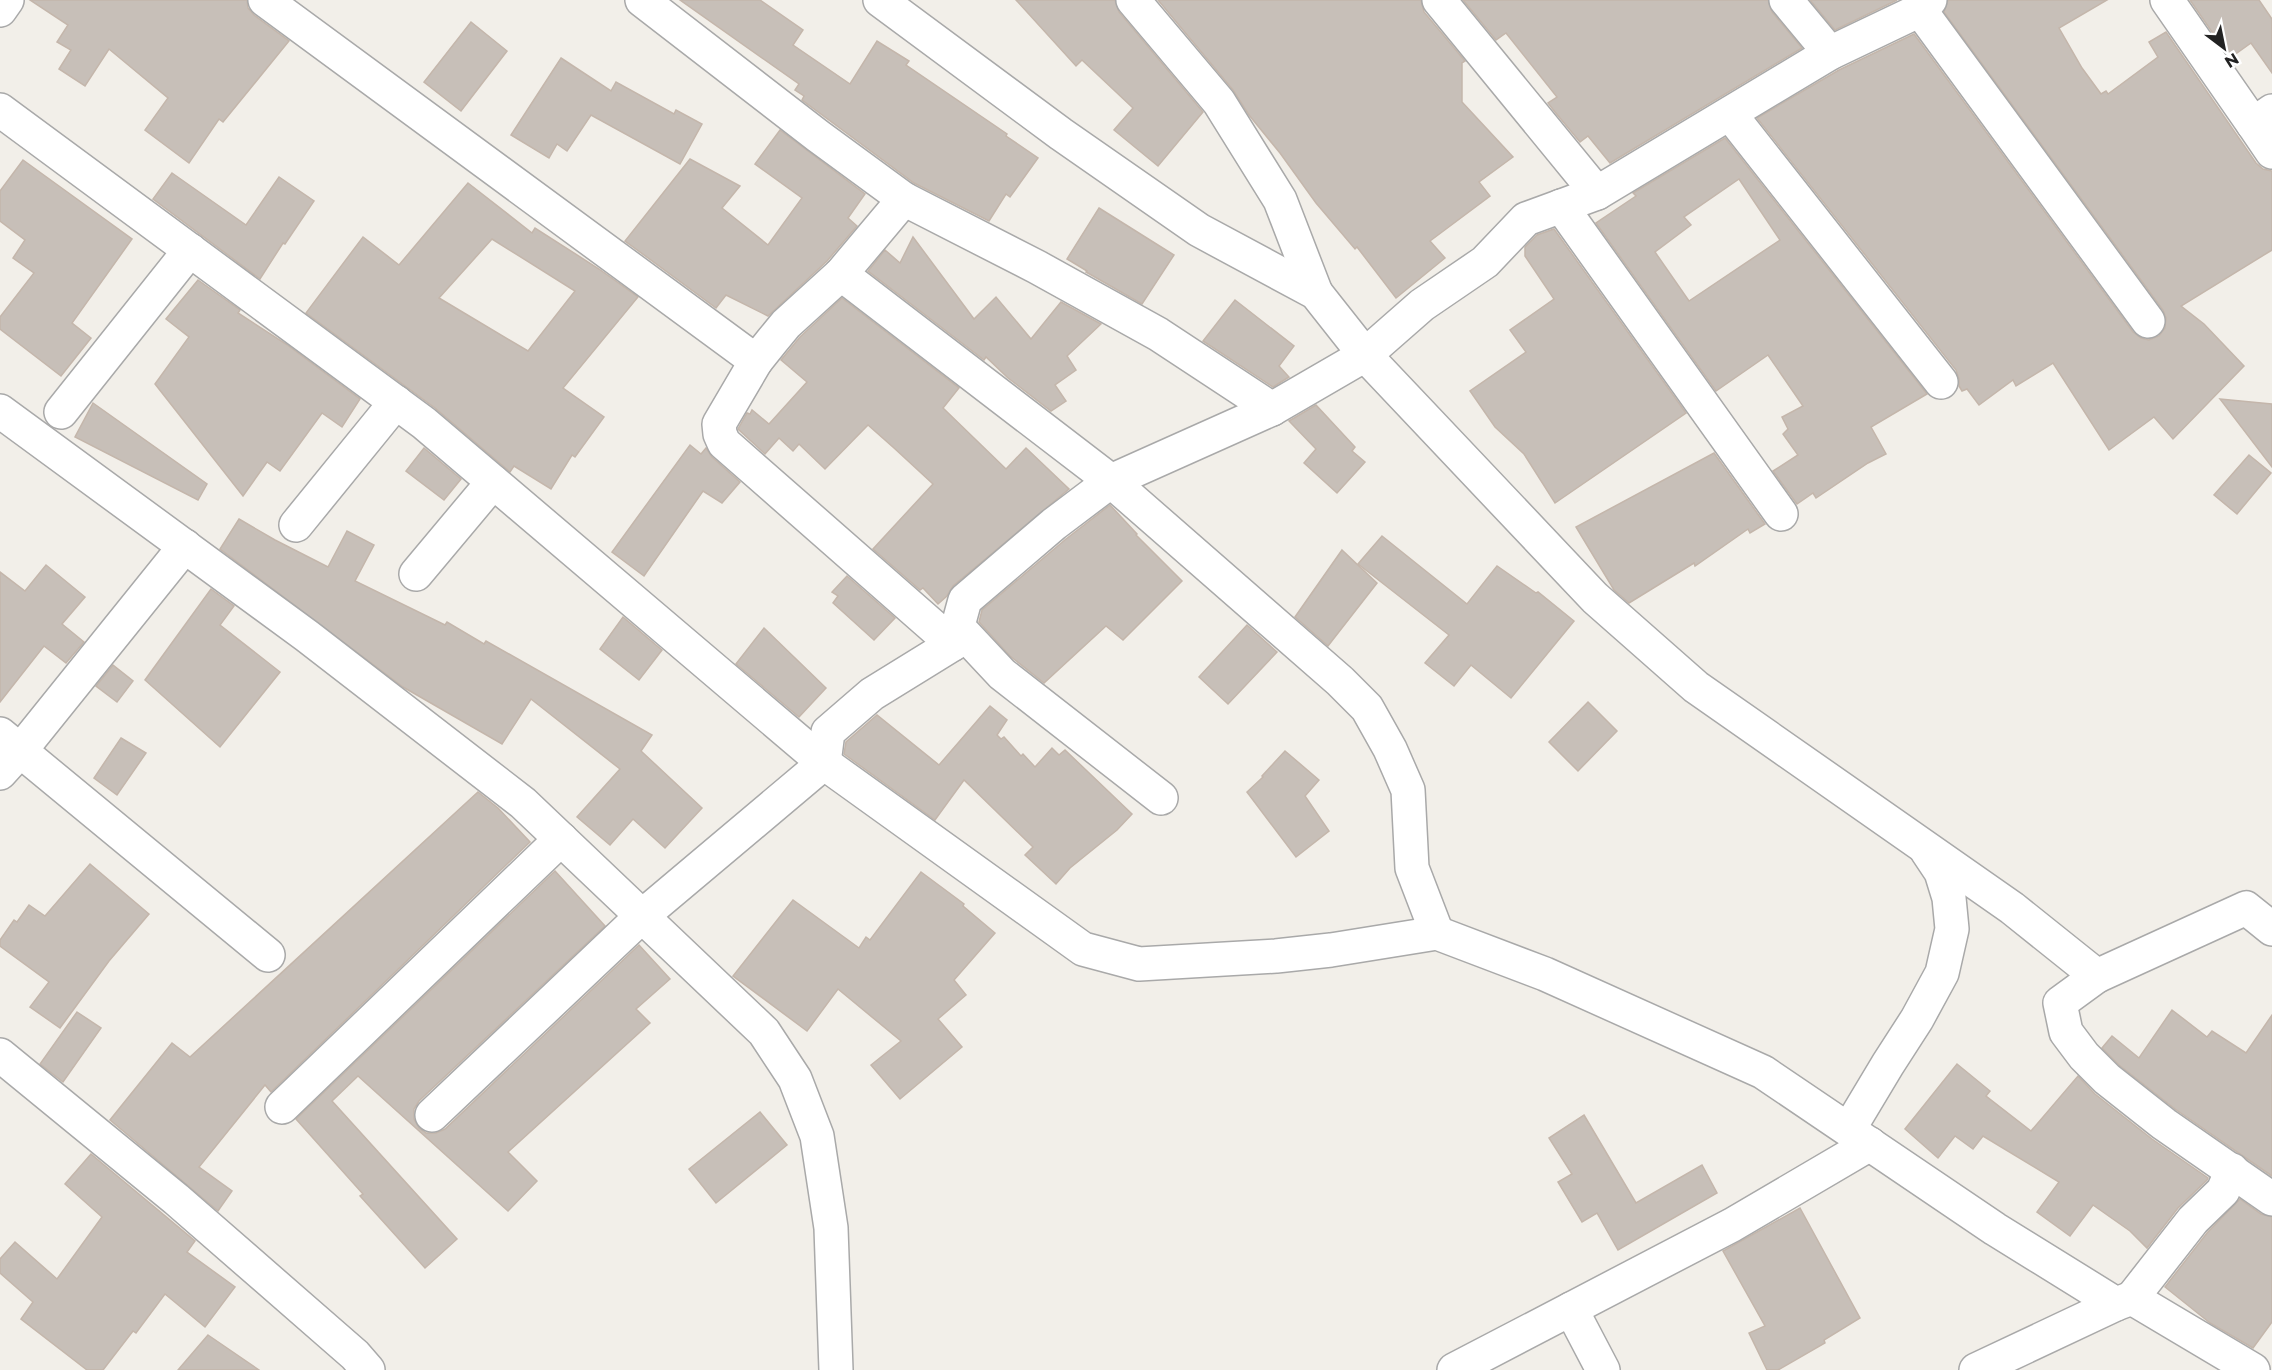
<svg xmlns="http://www.w3.org/2000/svg" width="2272" height="1370" font-family="Montserrat,sans-serif">
<rect width="100%" height="100%" fill="#f2efe9"/>
<!-- building -->
<g fill="#c7bfb8" stroke="#c4b6ab" stroke-width="1.5" fill-rule="evenodd">
<polygon points="30,0 247,0 248,8 254,15 289,41 223,122 219,119 189,163 145,130 168,98 109,49 85,86 59,69 71,50 57,42 68,25"/>
<polygon points="680,0 760,0 803,30 793,45 850,84 877,41 909,61 906,65 1007,134 1006,136 1038,158 1010,197 1006,194 989,221 914,183 802,100 804,96 795,90 799,84"/>
<polygon points="1016,0 1115,0 1119,12 1203,112 1158,166 1114,130 1133,108 1082,60 1076,66"/>
<polygon points="1158,0 1421,0 1424,12 1465,61 1462,63 1462,102 1513,157 1479,182 1490,196 1430,241 1445,258 1396,298 1357,247 1355,249 1316,203 1280,153 1249,115 1233,90"/>
<polygon points="1463,0 1768,0 1772,12 1802,48 1610,163 1588,136 1580,142 1555,112 1548,103 1557,97 1506,33 1496,40"/>
<polygon points="1810,0 1897,0 1835,30"/>
<polygon points="1948,0 2107,0 2059,28 2082,68 2101,94 2106,91 2108,94 2158,57 2149,42 2166,32 2256,163 2263,169 2272,171 2272,250 2181,306 2204,324 2244,366 2173,439 2154,417 2109,450 2053,363 2016,386 2013,380 1979,405 1967,389 1962,391 1959,386 1959,379 1956,370 1757,118 1839,70 1914,34 2133,332 2141,338 2149,340 2159,336 2165,328 2166,318 2163,310 1944,12"/>
<polygon points="2190,0 2259,0 2272,19 2272,73 2251,43 2230,58"/>
<polygon points="471,22 507,51 461,111 424,82"/>
<polygon points="561,58 611,91 616,82 674,114 676,110 702,124 680,164 591,115 567,151 557,144 549,158 511,135"/>
<polygon points="780,130 865,194 848,218 857,226 827,261 768,316 726,295 716,308 625,241 690,159 740,186 722,208 768,245 802,198 755,164"/>
<path d="M1725 138 1927 394 1871 427 1886 454 1868 463 1816 498 1813 493 1797 504 1773 471 1798 455 1783 434 1788 429 1782 417 1803 406 1768 355 1716 391 1596 223 1636 196 1633 193ZM1739 179 1780 240 1689 301 1655 252 1691 225 1684 217Z"/>
<polygon points="23,160 132,239 72,323 91,338 61,376 0,329 0,317 34,273 13,258 25,240 0,221 0,191"/>
<polygon points="172,173 246,225 279,177 314,201 285,244 283,243 260,279 153,199"/>
<path d="M468 183 532 233 535 228 599 269 638 297 563 388 604 417 575 457 572 455 551 489 514 466 510 472 435 408 306 313 363 237 399 265ZM492 239 575 291 528 351 439 298Z"/>
<polygon points="1099,208 1174,255 1142,304 1086,272 1087,271 1067,259"/>
<polygon points="1554,229 1686,413 1555,503 1524,454 1495,427 1470,391 1526,352 1510,330 1554,299 1525,256 1525,247 1537,235"/>
<polygon points="913,237 974,319 996,297 1031,339 1061,302 1101,324 1067,356 1076,370 1055,385 1066,401 1051,411 1008,378 986,357 984,360 868,271 885,250 900,263"/>
<polygon points="198,280 240,310 238,313 286,344 360,399 342,427 322,413 280,471 267,462 243,496 155,384 189,337 166,319"/>
<polygon points="842,298 959,388 943,408 1006,469 1026,448 1069,489 953,586 947,596 938,604 923,588 920,590 873,549 933,484 894,448 868,425 825,469 799,444 793,451 779,438 765,454 738,429 747,413 750,414 752,410 769,424 807,382 781,360 800,337"/>
<polygon points="1235,300 1294,346 1279,366 1289,377 1273,387 1203,341"/>
<polygon points="2220,399 2272,404 2272,467"/>
<polygon points="93,403 207,484 198,500 75,437"/>
<polygon points="1316,405 1355,447 1352,451 1365,462 1337,493 1304,463 1316,449 1289,421"/>
<polygon points="690,445 701,454 706,448 712,457 740,482 722,503 703,491 644,576 612,552"/>
<polygon points="424,448 461,479 444,500 406,471"/>
<polygon points="1714,453 1765,524 1750,533 1748,529 1695,566 1694,563 1629,603 1614,590 1576,527"/>
<polygon points="2249,455 2271,473 2237,514 2214,495"/>
<polygon points="1110,505 1137,534 1136,535 1182,581 1123,640 1106,626 1044,683 1010,656 979,622 982,610 1066,539"/>
<polygon points="239,519 275,540 328,567 347,531 374,545 355,581 445,625 447,622 484,644 486,641 652,735 641,751 702,808 665,848 633,819 610,845 577,817 620,769 531,699 502,744 403,687 220,549"/>
<polygon points="1382,536 1467,604 1497,566 1536,593 1538,592 1574,621 1511,698 1471,665 1454,686 1425,663 1449,635 1358,564"/>
<polygon points="1342,550 1377,583 1328,646 1295,617"/>
<polygon points="46,565 85,597 62,624 84,642 66,663 44,646 0,702 0,572 25,591"/>
<polygon points="847,576 895,618 874,640 833,603 838,596 832,592"/>
<polygon points="211,589 234,606 220,625 280,672 220,747 145,680"/>
<polygon points="623,617 662,650 639,680 600,649"/>
<polygon points="1247,625 1277,652 1228,704 1199,677"/>
<polygon points="764,628 826,688 799,717 736,664"/>
<polygon points="113,665 133,681 117,702 96,686"/>
<polygon points="1588,702 1617,731 1578,771 1549,742"/>
<polygon points="990,706 1007,720 997,735 1001,739 1004,737 1021,756 1023,754 1035,767 1052,748 1059,755 1065,750 1132,814 1117,830 1070,868 1056,884 1025,855 1033,847 964,780 935,820 844,754 846,742 877,715 939,765"/>
<polygon points="121,738 146,753 117,795 94,778"/>
<polygon points="1285,751 1319,780 1305,796 1329,831 1296,857 1247,792 1263,777 1262,776"/>
<polygon points="478,792 498,808 530,842 271,1092 265,1085 199,1167 232,1191 218,1211 110,1120 172,1043 190,1057"/>
<polygon points="90,864 149,914 109,961 60,1028 30,1007 49,982 0,946 0,940 14,920 17,922 29,905 45,916"/>
<polygon points="555,871 605,926 419,1101 414,1109 414,1119 419,1128 426,1133 436,1133 445,1129 639,945 670,979 636,1009 650,1023 508,1152 537,1181 508,1211 358,1076 332,1101 457,1239 425,1268 360,1196 363,1194 296,1119"/>
<polygon points="921,872 964,904 963,906 995,933 954,980 966,995 938,1019 962,1047 900,1099 871,1065 901,1041 838,989 807,1031 733,976 793,900 859,948 866,937 870,940"/>
<polygon points="2172,1010 2207,1037 2212,1031 2246,1053 2272,1015 2272,1176 2175,1109 2119,1065 2102,1048 2112,1036 2139,1058"/>
<polygon points="77,1012 101,1028 63,1082 40,1064"/>
<polygon points="1957,1064 1990,1091 1986,1096 2031,1131 2078,1076 2095,1094 2152,1139 2208,1178 2207,1180 2178,1208 2147,1248 2130,1231 2093,1205 2070,1236 2037,1212 2059,1182 1983,1136 1973,1149 1955,1136 1938,1158 1905,1129"/>
<polygon points="760,1112 787,1145 716,1203 689,1169"/>
<polygon points="1584,1115 1636,1203 1702,1165 1717,1193 1618,1250 1597,1213 1582,1222 1558,1182 1572,1174 1549,1138"/>
<polygon points="91,1154 195,1241 187,1252 235,1287 205,1327 165,1294 136,1333 133,1331 103,1370 87,1370 21,1319 33,1302 0,1273 0,1259 15,1242 57,1279 102,1217 65,1184"/>
<polygon points="2240,1199 2261,1214 2272,1217 2272,1322 2253,1348 2210,1323 2165,1287 2207,1233"/>
<polygon points="1800,1208 1860,1318 1824,1340 1825,1343 1778,1370 1767,1370 1749,1333 1765,1326 1723,1251"/>
<polygon points="208,1335 259,1370 178,1370"/>
</g>
<g fill="none" stroke-linecap="round" stroke-linejoin="round">
<defs>
<g id="street">
<polyline points="265,0 756,361"/>
<polyline points="642,0 818,136 904,199 1037,267 1158,334 1272,409"/>
<polyline points="880,0 1061,134 1199,230 1316,293 1365,355 1595,598 1696,687 2012,908 2097,976 2246,908 2272,929"/>
<polyline points="1133,0 1219,102 1280,200 1316,293"/>
<polyline points="1439,0 1597,193"/>
<polyline points="1786,0 1830,53"/>
<polyline points="2167,0 2253,124 2272,111"/>
<polyline points="0,10 7,0"/>
<polyline points="1920,10 2148,321"/>
<polyline points="0,110 424,423 824,763 1083,949 1139,964 1276,956 1331,950 1437,933 1545,974 1763,1072 1995,1229 2116,1304 2132,1298 2253,1370"/>
<polyline points="1730,114 1941,382"/>
<polyline points="2253,124 2272,152"/>
<polyline points="904,199 841,274 786,324 772,341 756,361 719,424 720,434 724,443 953,644"/>
<polyline points="1561,206 1781,514"/>
<polyline points="841,274 1111,481 1340,681 1367,708 1390,749 1408,790 1412,868 1437,933"/>
<polyline points="0,411 307,636 523,803 764,1032 795,1079 817,1136 831,1228 836,1370"/>
<polyline points="61,412 190,250"/>
<polyline points="296,525 396,402"/>
<polyline points="416,574 493,482"/>
<polyline points="958,627 1002,674 1161,798"/>
<polyline points="0,734 268,955"/>
<polyline points="0,773 20,751 185,546"/>
<polyline points="2097,976 2060,1003 2066,1032 2084,1056 2107,1079 2164,1124 2272,1199"/>
<polyline points="0,1055 176,1199 355,1355 368,1370"/>
<polyline points="282,1107 561,839"/>
<polyline points="432,1115 641,917 824,763 828,732 872,694 953,644 965,600 1054,524 1111,481 1272,409 1365,355 1422,305 1485,262 1526,219 1597,193 1830,53 1920,10 1930,0"/>
<polyline points="1849,1129 1888,1064 1917,1019 1942,973 1952,929 1949,898 1941,872 1927,851"/>
<polyline points="2132,1298 2193,1220 2223,1191 2232,1170"/>
<polyline points="1571,1309 1603,1370"/>
<polyline points="1454,1370 1732,1225 1870,1144"/>
<polyline points="1976,1370 2116,1304"/>
</g>
</defs>
<!-- street casing -->
<use href="#street" stroke="#a9a9a9" stroke-width="36"/>
<!-- street -->
<use href="#street" stroke="#fff" stroke-width="33"/>
</g>
<!-- north arrow -->
<g transform="translate(2224 48) rotate(148)" stroke="#ffffff" stroke-width="4.5" paint-order="stroke">
<path d="M0-4.5L10 22L0 15L-10 22Z" fill="#222222"/>
<text y="-9" font-size="16" font-weight="bold" text-anchor="middle" fill="#222222">N</text>
</g>
</svg>
